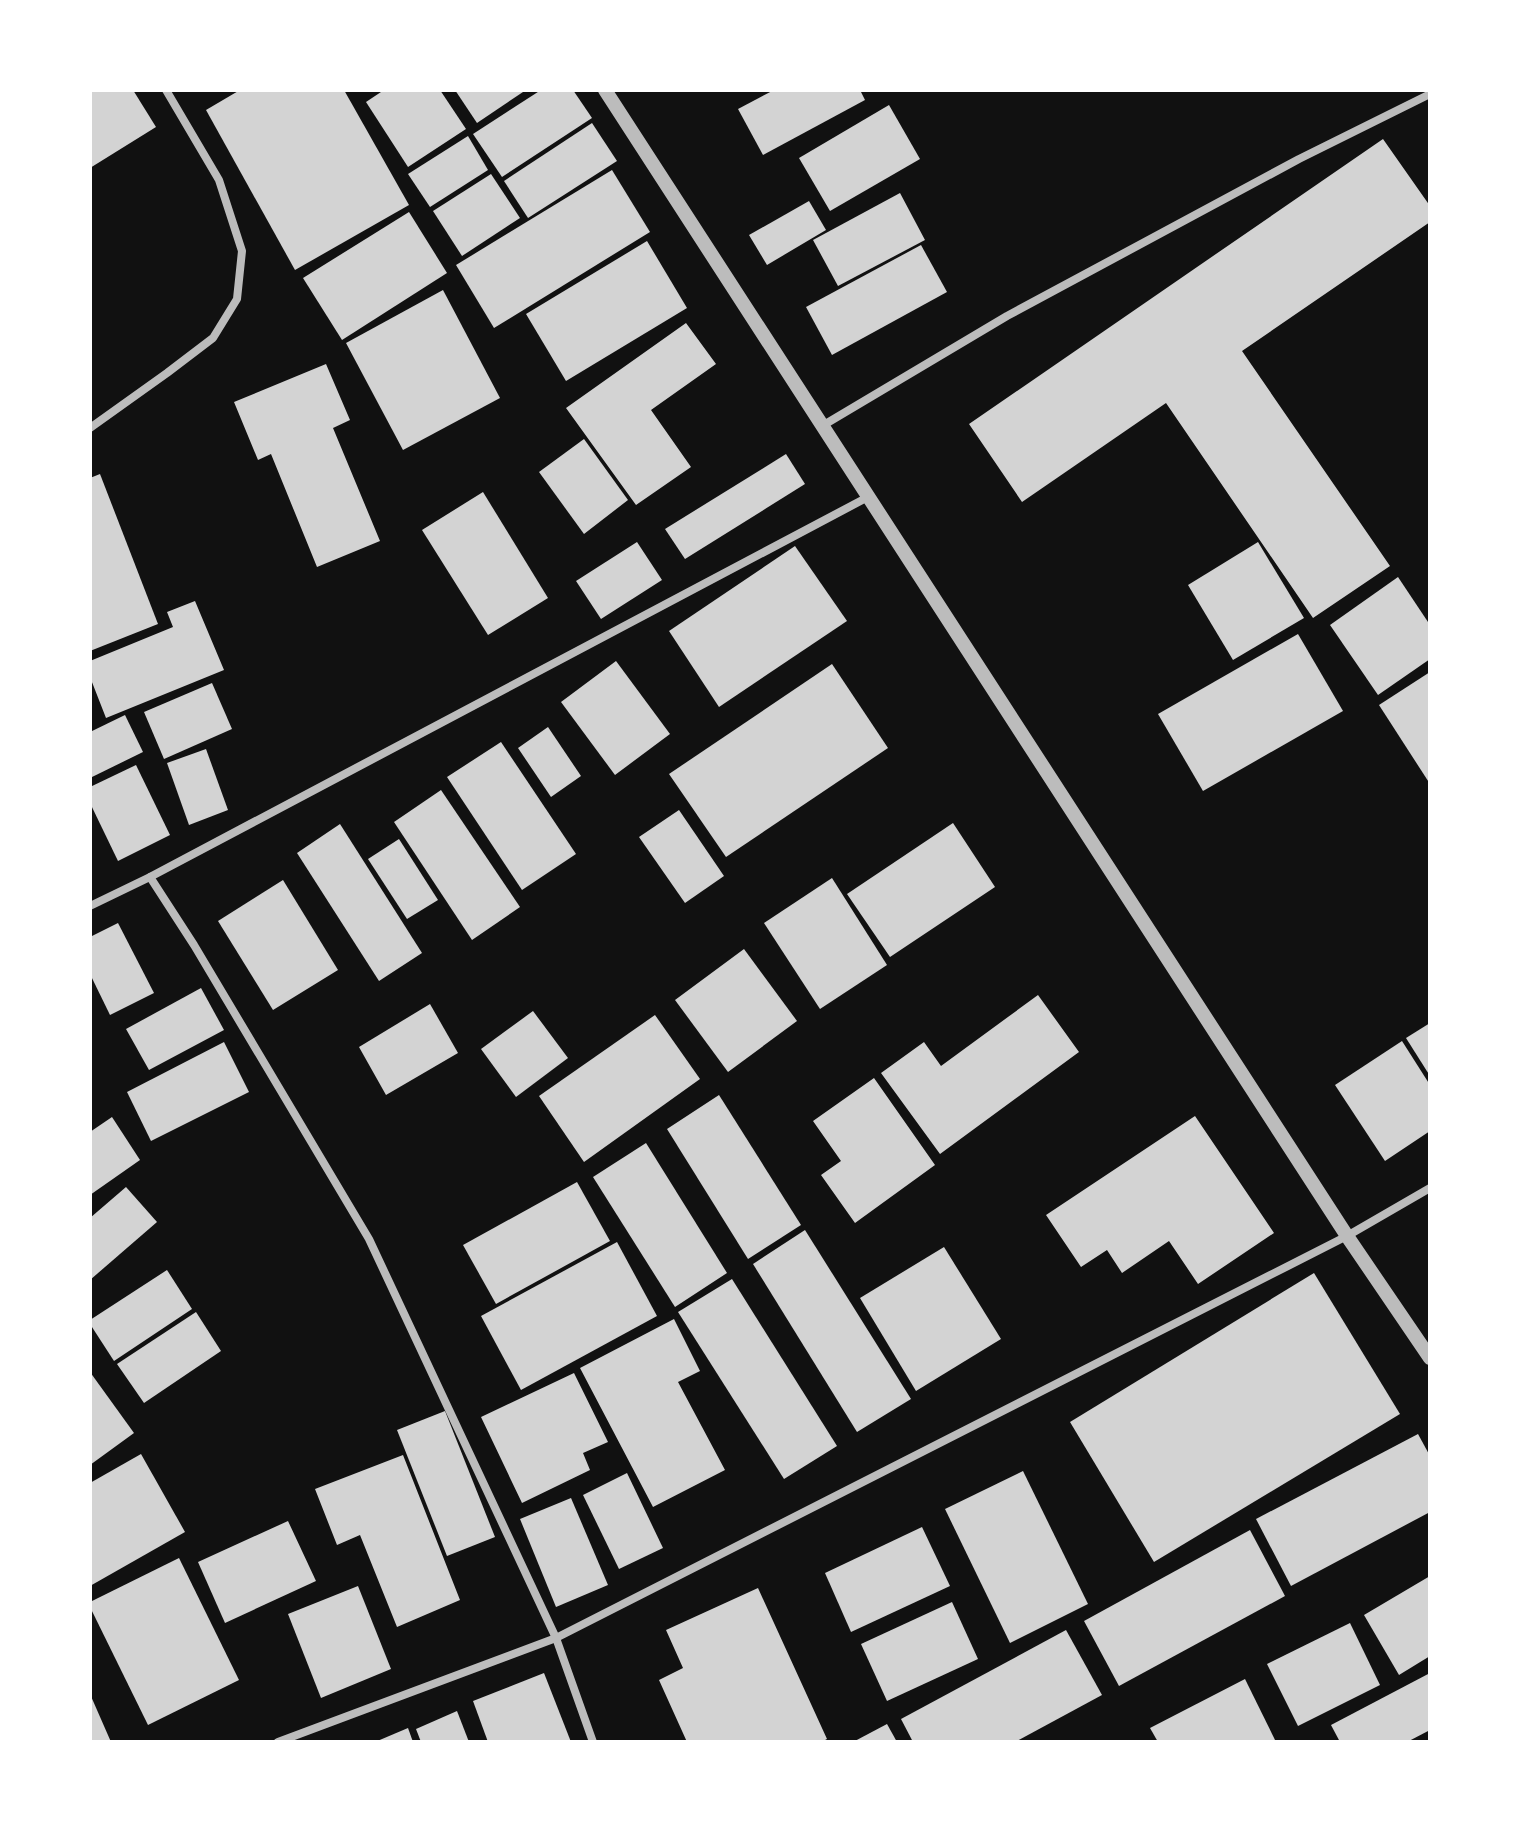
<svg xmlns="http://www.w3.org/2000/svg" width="1520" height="1832" font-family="Helvetica,sans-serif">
<rect width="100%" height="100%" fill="#111"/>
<!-- building -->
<g fill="#d3d3d3">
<polygon points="90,90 133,90 156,127 90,168"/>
<polygon points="240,90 344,90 409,205 295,270 206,110"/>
<polygon points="384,90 440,90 466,129 408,167 366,102"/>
<polygon points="455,90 526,90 477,123"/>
<polygon points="541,90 573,90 592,118 502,177 473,134"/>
<polygon points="774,90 860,90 865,100 763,155 738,109"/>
<polygon points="889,105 920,159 830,211 799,158"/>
<polygon points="592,123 617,161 528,218 504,181"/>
<polygon points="468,136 488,170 430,207 408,174"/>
<polygon points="1383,139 1430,206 1430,222 1242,351 1390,566 1313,618 1166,403 1022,502 969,424"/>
<polygon points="612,170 650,232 494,328 456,265"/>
<polygon points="491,174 520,218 462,256 433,211"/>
<polygon points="900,193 925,240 838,286 813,240"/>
<polygon points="809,201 826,230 767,265 749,235"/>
<polygon points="409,212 447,273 342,340 303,278"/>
<polygon points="647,241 687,308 566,381 526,314"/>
<polygon points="921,245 947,292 832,355 806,307"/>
<polygon points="443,290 500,398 403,450 346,343"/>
<polygon points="686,323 716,364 651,410 691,467 636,505 566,408"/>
<polygon points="326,364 350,420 333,428 380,541 317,567 271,454 258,460 234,402"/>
<polygon points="584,439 628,500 584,534 539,472"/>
<polygon points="786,454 805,484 685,559 665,529"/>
<polygon points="100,474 158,624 90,651 90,478"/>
<polygon points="483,492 548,598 488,635 422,530"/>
<polygon points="637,542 662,580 601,619 576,581"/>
<polygon points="1258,542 1304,618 1233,660 1188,585"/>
<polygon points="795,546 847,621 719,707 669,631"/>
<polygon points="1398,577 1430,625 1430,659 1378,695 1330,625"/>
<polygon points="195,601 224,670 106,718 90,677 90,661 173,627 167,612"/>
<polygon points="1298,634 1343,711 1203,791 1158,714"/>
<polygon points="616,661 670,734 615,775 561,702"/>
<polygon points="832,664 888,748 726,857 669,774"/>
<polygon points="1430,672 1430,784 1379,705"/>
<polygon points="212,683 232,729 164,759 144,712"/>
<polygon points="125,715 143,752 90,778 90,732"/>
<polygon points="548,727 581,776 551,797 518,748"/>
<polygon points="501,742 576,854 522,890 447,777"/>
<polygon points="206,749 228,810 189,825 167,763"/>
<polygon points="136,765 170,835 118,861 90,803 90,787"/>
<polygon points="441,790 520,907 472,940 394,822"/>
<polygon points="679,810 724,876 685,903 639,837"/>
<polygon points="953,823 995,887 890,957 847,894"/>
<polygon points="340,824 422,953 379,981 297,853"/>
<polygon points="399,839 438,900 407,919 368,859"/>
<polygon points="832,878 887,965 820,1009 764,923"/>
<polygon points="283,880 338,970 273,1010 218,921"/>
<polygon points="118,923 154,993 110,1015 90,974 90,937"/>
<polygon points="744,949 797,1021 728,1072 675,1000"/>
<polygon points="201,988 224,1030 149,1070 126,1029"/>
<polygon points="1038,995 1079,1052 940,1154 881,1073 924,1042 941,1066"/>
<polygon points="430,1004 458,1053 386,1095 359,1047"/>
<polygon points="533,1011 568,1058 516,1097 481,1049"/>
<polygon points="655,1015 700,1079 584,1162 539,1096"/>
<polygon points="1430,1023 1430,1076 1406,1038"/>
<polygon points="1402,1041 1430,1085 1430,1131 1385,1161 1335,1085"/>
<polygon points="224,1042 249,1092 151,1141 127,1092"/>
<polygon points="874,1078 935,1165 855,1223 821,1175 841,1161 813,1121"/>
<polygon points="719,1095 801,1225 748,1259 667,1129"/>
<polygon points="1195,1116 1274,1233 1198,1284 1169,1241 1122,1273 1107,1250 1081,1267 1046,1215"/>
<polygon points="112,1117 140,1160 90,1195 90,1132"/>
<polygon points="646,1143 727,1273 675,1307 593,1177"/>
<polygon points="577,1182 610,1241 496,1304 463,1245"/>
<polygon points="126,1187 157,1222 90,1280 90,1218"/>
<polygon points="805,1230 911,1399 857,1432 753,1264"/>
<polygon points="617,1242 657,1316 521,1390 481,1316"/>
<polygon points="944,1247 1001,1339 916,1391 860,1298"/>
<polygon points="167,1270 192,1309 114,1361 90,1324 90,1320"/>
<polygon points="1314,1273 1400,1414 1154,1562 1070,1422"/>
<polygon points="732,1279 837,1446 784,1479 678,1312"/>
<polygon points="196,1312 221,1351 144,1403 117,1364"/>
<polygon points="674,1319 700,1371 678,1382 725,1470 653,1507 580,1368"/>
<polygon points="90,1372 134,1433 90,1465"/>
<polygon points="574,1373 608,1442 583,1453 590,1470 522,1503 481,1417"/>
<polygon points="445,1411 495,1537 447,1556 397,1430"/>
<polygon points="1418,1434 1430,1456 1430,1512 1291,1586 1256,1519"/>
<polygon points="141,1454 185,1532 90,1586 90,1483"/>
<polygon points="403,1455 460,1600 397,1627 360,1535 337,1545 315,1489"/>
<polygon points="1023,1471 1088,1604 1010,1643 945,1509"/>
<polygon points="627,1473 663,1548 619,1569 583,1495"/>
<polygon points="571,1498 608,1585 556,1607 520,1519"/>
<polygon points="288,1521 316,1581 225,1623 198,1562"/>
<polygon points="922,1527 950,1586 851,1632 825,1573"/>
<polygon points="1250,1530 1285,1596 1119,1686 1084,1621"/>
<polygon points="179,1558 239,1680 148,1725 90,1607 90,1602"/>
<polygon points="1430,1576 1430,1656 1399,1675 1364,1615"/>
<polygon points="358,1586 391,1669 321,1698 288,1614"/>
<polygon points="758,1588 827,1739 821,1742 687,1742 659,1680 683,1668 666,1630"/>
<polygon points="952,1602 978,1659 887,1701 861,1644"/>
<polygon points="1350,1623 1380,1685 1298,1726 1267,1664"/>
<polygon points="1066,1630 1102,1695 1015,1742 913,1742 901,1719"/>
<polygon points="544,1673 571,1742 488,1742 473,1701"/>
<polygon points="1430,1673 1430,1730 1407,1742 1340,1742 1331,1725"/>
<polygon points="1245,1679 1276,1742 1158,1742 1150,1728"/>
<polygon points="90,1694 111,1742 90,1742"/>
<polygon points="457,1711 469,1742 421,1742 416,1729"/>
<polygon points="887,1724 897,1742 853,1742"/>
<polygon points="408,1728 413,1742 375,1742"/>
</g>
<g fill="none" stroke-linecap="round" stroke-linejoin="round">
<!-- minor -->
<g stroke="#bcbcbc" stroke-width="8">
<polyline points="822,426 1007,316 1299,159 1430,94"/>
<polyline points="90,428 167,373 213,338 237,299 242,251 219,180 166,90"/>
<polyline points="150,877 194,945 369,1239 556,1638 593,1742"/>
<polyline points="90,906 150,877 868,497"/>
<polyline points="278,1742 556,1638 1347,1236 1430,1188"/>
</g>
<!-- tertiary -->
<polyline stroke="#bcbcbc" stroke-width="14" points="605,90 1347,1236 1430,1358"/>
</g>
<!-- border -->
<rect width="1520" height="1832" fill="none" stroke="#ffffff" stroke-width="184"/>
</svg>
